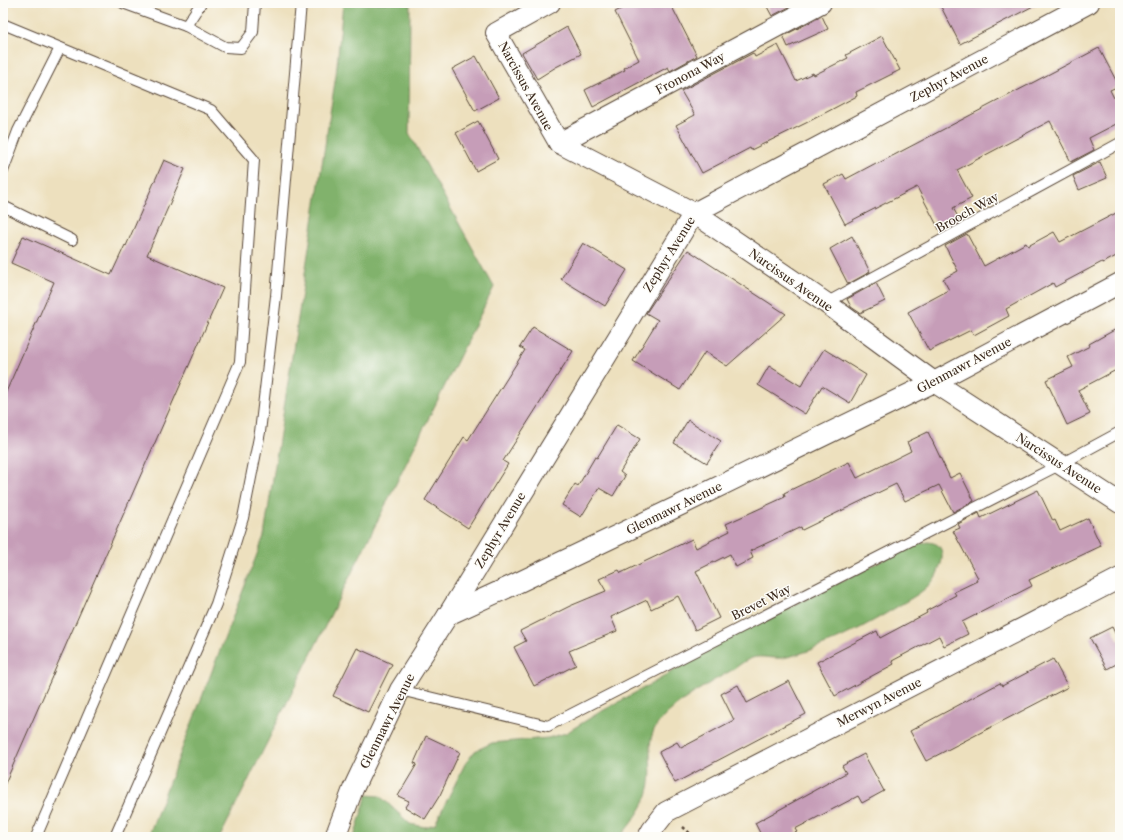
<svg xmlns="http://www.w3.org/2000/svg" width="1123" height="840" font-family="'Libre Caslon Text',serif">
<rect width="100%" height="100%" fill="#fdfcf7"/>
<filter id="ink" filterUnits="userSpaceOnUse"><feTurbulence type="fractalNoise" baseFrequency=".025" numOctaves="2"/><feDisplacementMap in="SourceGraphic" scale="8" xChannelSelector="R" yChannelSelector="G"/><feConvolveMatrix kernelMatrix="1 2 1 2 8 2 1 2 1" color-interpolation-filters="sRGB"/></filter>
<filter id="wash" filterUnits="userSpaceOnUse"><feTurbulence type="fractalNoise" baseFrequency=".012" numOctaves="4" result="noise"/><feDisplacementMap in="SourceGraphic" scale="16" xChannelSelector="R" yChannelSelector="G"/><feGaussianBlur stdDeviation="0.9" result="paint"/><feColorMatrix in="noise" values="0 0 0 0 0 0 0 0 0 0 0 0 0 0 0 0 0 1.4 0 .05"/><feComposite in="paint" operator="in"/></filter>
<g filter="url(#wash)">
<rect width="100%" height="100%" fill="#ede0be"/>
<!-- forest -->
<g fill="#81b26c" stroke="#5e6e45">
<polygon points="343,3 410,3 409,133 494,287 220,837 148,837 264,536 336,75"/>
<path d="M928 542C936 543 941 545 942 554 943 562 937 576 932 582 923 592 912 598 900 605 868 625 820 651 782 658 773 659 761 655 752 658 746 660 739 665 734 669 709 683 679 700 660 721 642 742 655 764 649 788 645 807 632 822 620 837H354L367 795 380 796 410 824 425 827 435 824 465 764 475 751 492 743 548 738 566 733 595 715 660 679 721 642 913 545Z"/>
</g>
<g id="blocks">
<!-- building -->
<g fill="#c69db8">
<polygon points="633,3 670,3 697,56 670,71 668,67 593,107 585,90 625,70 624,68 639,60 615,12"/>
<polygon points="765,3 797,3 772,16"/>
<polygon points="939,3 1039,3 960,44"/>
<polygon points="822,16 828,29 788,47 783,36"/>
<polygon points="567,27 581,54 556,67 537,79 522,53"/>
<polygon points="882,36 900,70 856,92 857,96 806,123 751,150 750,148 702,173 676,125 695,115 681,91 753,53 755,57 778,45 796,81 813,73 814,75 848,58 846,55"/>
<polygon points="1099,48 1119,86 1110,90 1120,110 1120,122 1089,138 1094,150 1071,162 1050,121 957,170 972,198 953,208 961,222 941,233 917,187 845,224 824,184 843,174 846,179 876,163 877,164"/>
<polygon points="476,56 499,98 475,111 452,69"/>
<polygon points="478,121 498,159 476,171 456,133"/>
<polygon points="164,160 185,169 147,255 223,288 3,788 3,399 54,282 11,263 23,236 111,275 125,245 126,246"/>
<polygon points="1100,162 1107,178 1079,190 1073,176"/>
<polygon points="1120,211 1120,254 1103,263 1102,262 1055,287 1053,283 1006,309 1009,316 974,335 971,330 929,351 908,312 949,290 943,279 958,271 945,246 967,234 984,266 1026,243 1028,246 1054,232 1060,242"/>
<polygon points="852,236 870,272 848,284 830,249"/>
<polygon points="583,243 627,270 605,306 561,279"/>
<polygon points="688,250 786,314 727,366 705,352 680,390 633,361 658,320 646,313"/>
<polygon points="876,283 885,301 860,313 851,307 847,299"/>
<polygon points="533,327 573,351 503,461 508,464 468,528 425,500 464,437 468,440 525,350 520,347"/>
<polygon points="1120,327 1120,368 1078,390 1090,414 1067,425 1046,380 1073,367 1068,357 1090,346 1089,344"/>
<polygon points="824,349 866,375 850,403 822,386 805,414 758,385 769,366 801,386"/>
<polygon points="688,420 721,441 707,463 674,443"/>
<polygon points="617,425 640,439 620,472 625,476 613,496 599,488 581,517 562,505 575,484 578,486 595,457 597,458"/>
<polygon points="928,432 950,478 960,473 974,501 953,512 939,485 905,501 896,484 802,530 801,527 750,551 753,558 736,567 730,554 696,571 719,618 695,630 678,596 651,609 647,600 611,617 617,631 569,651 576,665 534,686 514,647 526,641 520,631 570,606 606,591 599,579 619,570 621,573 692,539 696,548 730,531 726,524 785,497 784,493 849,462 857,478 911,451 907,442"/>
<polygon points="1038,490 1053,521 1055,520 1060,531 1088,518 1101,546 1029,580 1032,586 962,622 968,634 944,646 939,636 892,661 894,664 835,696 817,662 877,631 880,638 927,613 926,611 956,595 954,592 977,581 976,579 978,578 953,531 960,528 958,524 979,513 981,518"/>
<polygon points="1112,627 1120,643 1120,662 1107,669 1090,638"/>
<polygon points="357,648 392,664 368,712 333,696"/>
<polygon points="1053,659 1068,687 926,761 910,731 1000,683 1002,686"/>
<polygon points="789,681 806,714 675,783 659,752 677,742 681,748 734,720 721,694 738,685 747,703"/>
<polygon points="426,736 460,752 440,795 425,819 405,807 409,801 398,796 417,764 414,763"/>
<polygon points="864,754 884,791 862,803 858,796 795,829 797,832 786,837 762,837 755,823 846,773 842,766"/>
</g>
</g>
</g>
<g filter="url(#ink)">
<use href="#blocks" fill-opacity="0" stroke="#564536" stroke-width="1"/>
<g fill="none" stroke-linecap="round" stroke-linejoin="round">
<defs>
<g id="service">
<polyline points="123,3 186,26 225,47 241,48 253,32 255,3"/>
<polyline points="3,24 211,110 254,160 240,362 36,837"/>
<polyline points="186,26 201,3"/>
<polyline points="3,171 18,131 60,48"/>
<polyline points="3,206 72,240"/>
<polyline points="826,303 1120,143"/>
<polyline points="400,690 548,726 1061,464 1120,432"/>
<polyline points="115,837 216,604 243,518 260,432 276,296 301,3"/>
</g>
<g id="minor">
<polyline points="550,3 496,33 559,143 694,213 826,303 934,382 1120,503"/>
<polyline points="559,143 821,3"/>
<polyline points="448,615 694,213 1089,3"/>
<polyline points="335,837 353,789 400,690 448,615 511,586 689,501 934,382 1120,283"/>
<polyline points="648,837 652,830 666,812 1120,578"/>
</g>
</defs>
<!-- service casing -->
<use href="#service" stroke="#564536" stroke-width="12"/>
<!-- minor casing -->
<use href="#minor" stroke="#564536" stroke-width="22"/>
<!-- path -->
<polyline stroke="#564536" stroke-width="2.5" stroke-dasharray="3 3" stroke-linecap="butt" points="683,827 694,837"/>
<!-- service -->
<use href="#service" stroke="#fff" stroke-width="10"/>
<!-- minor -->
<use href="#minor" stroke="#fff" stroke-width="20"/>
</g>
</g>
<g text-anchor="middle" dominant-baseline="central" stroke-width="3" stroke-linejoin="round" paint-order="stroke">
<!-- street labels -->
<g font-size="12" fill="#3b2a1e" stroke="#fdfcf7">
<text transform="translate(690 73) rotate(-28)">Fronona Way</text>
<text transform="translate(949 78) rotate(-28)">Zephyr Avenue</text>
<text transform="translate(526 86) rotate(61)">Narcissus Avenue</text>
<text transform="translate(967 212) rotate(-29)">Brooch Way</text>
<text transform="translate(669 254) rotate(-58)">Zephyr Avenue</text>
<text transform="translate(791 280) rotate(35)">Narcissus Avenue</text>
<text transform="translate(964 365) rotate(-28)">Glenmawr Avenue</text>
<text transform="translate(1059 463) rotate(33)">Narcissus Avenue</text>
<text transform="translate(674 508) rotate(-26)">Glenmawr Avenue</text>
<text transform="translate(500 530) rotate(-59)">Zephyr Avenue</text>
<text transform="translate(761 602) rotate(-27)">Brevet Way</text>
<text transform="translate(879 702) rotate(-27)">Merwyn Avenue</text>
<text transform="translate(387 721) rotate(-63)">Glenmawr Avenue</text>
</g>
</g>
<!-- margin -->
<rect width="1123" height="840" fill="none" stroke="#fdfcf7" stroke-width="16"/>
</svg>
